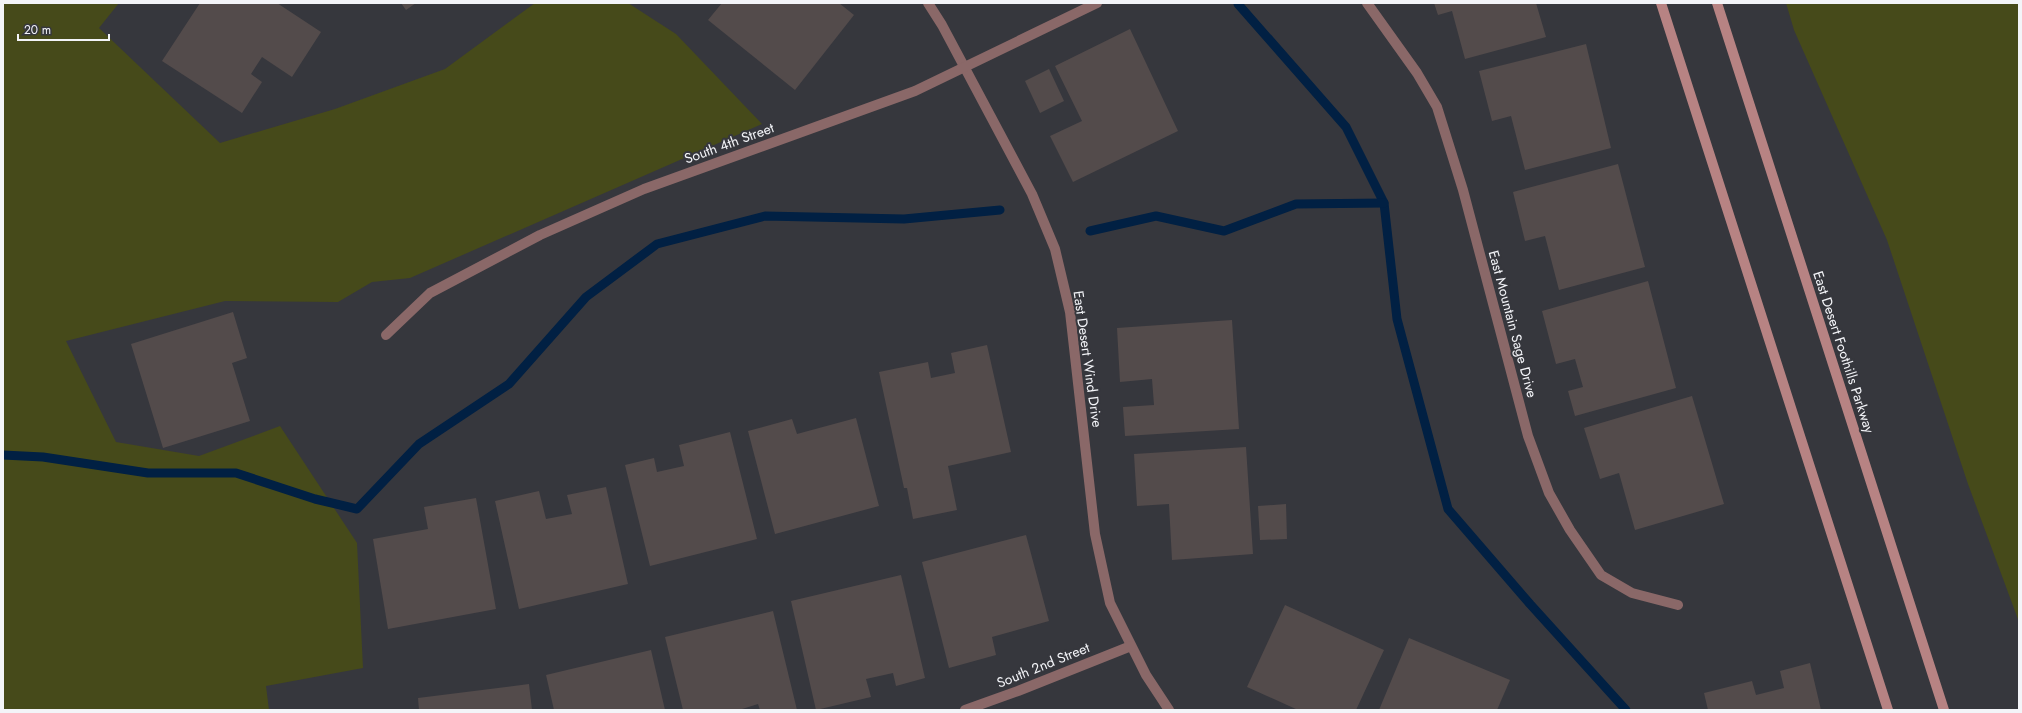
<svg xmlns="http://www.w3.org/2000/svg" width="2022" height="713" font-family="Jost,sans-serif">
<rect width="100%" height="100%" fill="#36373d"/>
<!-- green -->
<g fill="#464a1a">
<polygon points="3,3 119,3 99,28 220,143 335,109 445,69 535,3 628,3 676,34 762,124 410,278 372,282 338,302 225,301 66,341 116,442 199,456 280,426 357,543 363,668 266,686 269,710 3,710"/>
<polygon points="1786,3 2019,3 2019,622 1968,484 1887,240 1794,30"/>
</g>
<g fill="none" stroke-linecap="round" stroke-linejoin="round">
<!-- stream -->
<g stroke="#012043" stroke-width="9">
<polyline points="1238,4 1346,127 1384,203 1397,319 1448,509 1530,604 1626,710"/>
<polyline points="1090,231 1156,216 1224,231 1296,204 1384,203"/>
<polyline points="3,455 43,457 148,473 236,473 315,499 357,509 419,444 509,384 586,297 657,244 765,216 904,219 1000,210"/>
</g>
</g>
<!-- building -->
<g fill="#534b4b">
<polygon points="200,3 277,3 321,32 292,77 262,57 251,74 262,82 242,113 162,61"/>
<polygon points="401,3 416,3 406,10"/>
<polygon points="722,3 839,3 854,15 795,90 708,20"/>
<polygon points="1434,3 1536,3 1546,37 1465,59 1452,11 1438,15"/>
<polygon points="1130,29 1178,131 1073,182 1050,136 1082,121 1055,66"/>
<polygon points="1586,44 1611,148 1525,170 1511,116 1492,121 1479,71"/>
<polygon points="1049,69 1064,101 1040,113 1025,81"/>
<polygon points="1618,164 1645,267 1559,290 1545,236 1525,241 1513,192"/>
<polygon points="1648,281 1676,388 1575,416 1568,391 1583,387 1575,359 1556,364 1542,311"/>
<polygon points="233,312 247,358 232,363 250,421 163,448 131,344"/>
<polygon points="1232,320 1239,429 1125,436 1123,407 1154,405 1152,379 1120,382 1117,328"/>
<polygon points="987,345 1011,452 948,466 957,510 913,519 907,488 904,488 879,372 928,362 931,378 955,373 951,353"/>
<polygon points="1692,396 1724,504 1635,530 1619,473 1600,479 1584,428"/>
<polygon points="856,418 879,506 775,534 748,431 792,419 797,434"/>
<polygon points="730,432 757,539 650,566 625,465 654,458 657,472 684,466 679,445"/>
<polygon points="1246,447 1253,554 1172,560 1169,504 1137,506 1134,454"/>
<polygon points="606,487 628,584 519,609 495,501 539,491 546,519 572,514 567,495"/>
<polygon points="476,498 496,609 388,629 373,539 428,529 424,507"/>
<polygon points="1286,504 1287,539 1260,540 1258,506"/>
<polygon points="1026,535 1049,621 992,637 996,655 949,668 922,562"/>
<polygon points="901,575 925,678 896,686 893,673 866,679 871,697 816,710 791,601"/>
<polygon points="1285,605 1384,650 1356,710 1298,710 1247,687"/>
<polygon points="773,611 797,710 760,710 758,704 739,710 683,710 665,637"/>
<polygon points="1409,638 1510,680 1497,710 1379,710"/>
<polygon points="651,650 665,710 554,710 546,675"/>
<polygon points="1810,663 1821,710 1708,710 1704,693 1752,681 1756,695 1784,688 1780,671"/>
<polygon points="529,684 532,710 419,710 418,698"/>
</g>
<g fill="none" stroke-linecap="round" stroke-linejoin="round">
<!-- street -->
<g stroke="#8a6868" stroke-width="10">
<polyline points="928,3 942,25 1032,194 1055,249 1070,312 1095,534 1110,603 1146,675 1169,710"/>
<polyline points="1367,3 1417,73 1437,107 1463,190 1528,436 1549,493 1570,530 1601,575 1632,593 1678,605"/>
<polyline points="386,335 430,293 540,235 644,189 915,91 1097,3"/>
<polyline points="965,710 1018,691 1131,646"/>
</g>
<!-- secondary -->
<g stroke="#b78383" stroke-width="10">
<polyline points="1661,3 1888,710"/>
<polyline points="1717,3 1944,710"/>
</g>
</g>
<g text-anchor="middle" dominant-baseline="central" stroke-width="4" stroke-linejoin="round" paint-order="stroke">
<!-- street labels -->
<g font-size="14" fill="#f3f4f8" stroke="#36373d">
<text transform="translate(729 143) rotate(-20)">South 4th Street</text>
<text transform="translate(1513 324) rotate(75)">East Mountain Sage Drive</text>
<text transform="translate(1844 352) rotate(72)">East Desert Foothills Parkway</text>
<text transform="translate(1088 359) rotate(82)">East Desert Wind Drive</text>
<text transform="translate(1043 665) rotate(-22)">South 2nd Street</text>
</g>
</g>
<!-- border -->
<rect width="2022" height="713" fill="none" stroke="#f3f4f8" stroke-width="8"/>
<!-- scale -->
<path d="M18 34v6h91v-6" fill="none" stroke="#f3f4f8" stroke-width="2"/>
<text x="24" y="34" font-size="12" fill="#f3f4f8" stroke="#36373d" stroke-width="3" paint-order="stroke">20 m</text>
</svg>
